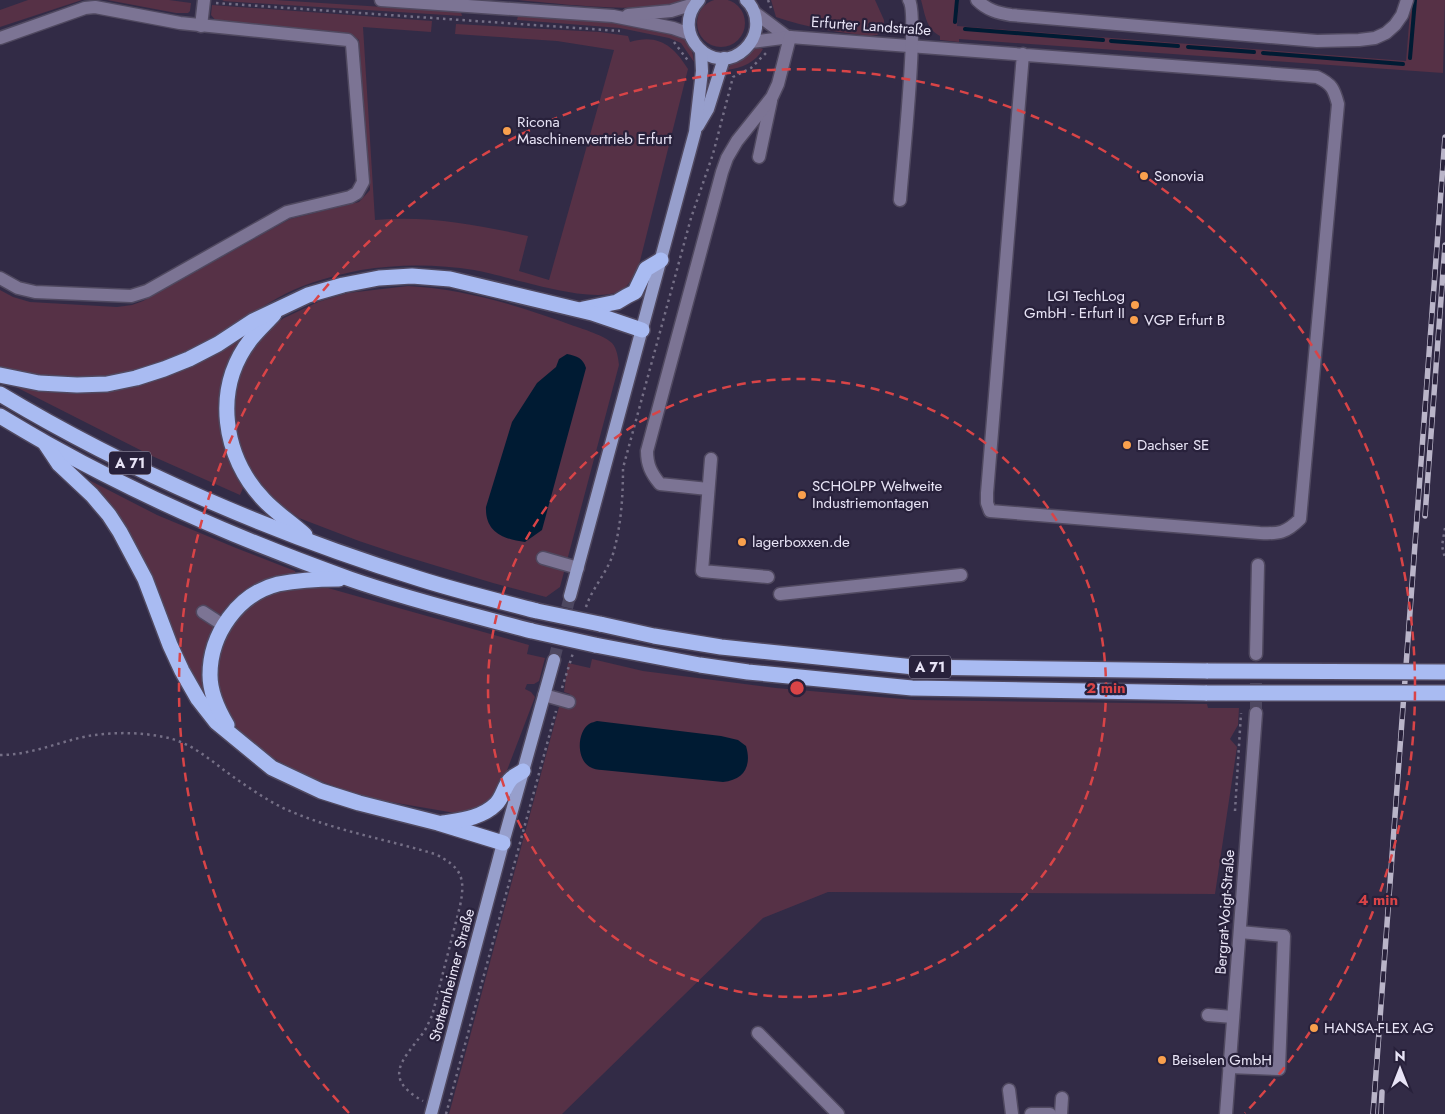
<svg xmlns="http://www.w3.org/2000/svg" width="1445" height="1114" font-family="Jost,sans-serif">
<rect width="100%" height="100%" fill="#322b46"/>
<!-- green -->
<g fill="#563146">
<circle cx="721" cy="23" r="24"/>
<polygon points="28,0 82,0 0,27 0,10"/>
<polygon points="107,0 169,0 191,3 190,11 188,13 176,13"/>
<polygon points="224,0 275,0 461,12 462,16 222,1"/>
<path d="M518 0H685C656 16 554 3 518 0Z"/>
<path d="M771 0H875L884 20V31L877 35 870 36C838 32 807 28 776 17Z"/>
<path d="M921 0H959L957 26 1406 61 1411 0H1445L1443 73 959 39V42L940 40V36C926 29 925 14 921 0Z"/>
<path d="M212 5 432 21 431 32 363 27 375 220C427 215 478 225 528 236L519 271 549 280 614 50 557 41 455 34 456 24 600 32 628 36 630 42C658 33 674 46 688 69L637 273C632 279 625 290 618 292 586 304 509 276 474 270 437 264 398 264 361 270 336 275 308 282 285 294 254 310 226 332 195 348 139 378 60 388 0 367V290L13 297 30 302 117 307 132 305 143 301 290 219 359 202 370 190 359 40 349 33 217 22 211 15Z"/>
<path d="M518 16C566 19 618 18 665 32 671 34 678 35 683 38 691 44 693 53 694 62L681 43 669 38 620 28 517 20Z"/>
<path d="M758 47 763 49C756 62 742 68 727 70 735 59 744 51 758 47Z"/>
<path d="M408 286C465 289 520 306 574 326 583 329 605 336 612 343 617 349 618 357 619 365L560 587 546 597 493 583 404 556 359 541 299 518 269 497 244 464 234 427 235 391 246 358 255 343 269 328 284 318 318 302 348 293Z"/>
<path d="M244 335C213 388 209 434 243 488L240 495 152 456 12 385C73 398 135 393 191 366 210 357 227 345 244 335Z"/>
<path d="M83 477 157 515 236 548 295 571 296 574C262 579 241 587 220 615H214L213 630 208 641 204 663 208 698 204 700 194 686 144 566Z"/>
<polygon points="305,586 328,588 529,645 527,654 545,658 539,681 534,684 527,684 525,689 531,692 535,697 501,786 493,796 482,806 470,812 455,813 385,801 347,791 302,774 261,751 237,728 226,710 216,685 216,661 235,616 270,593"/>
<polygon points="592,659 643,671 776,688 914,700 1207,704 1208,708 1239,708 1238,725 1230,739 1237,747 1215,894 828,892 763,918 562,1114 449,1114 559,707 567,706 570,694 564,692 568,663 590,668"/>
</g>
<!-- water -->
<g fill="#001b33">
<path d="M567 354C577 356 583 358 586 368L542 530 525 542C503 539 485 532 486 507L512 422 537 383 556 367 559 359Z"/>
<path d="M597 721 721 736 738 740 746 746C752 766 744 780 723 782L602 770C598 770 593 769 590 767 576 759 577 732 589 724 592 722 595 722 597 721Z"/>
</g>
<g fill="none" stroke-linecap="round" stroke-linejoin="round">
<!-- stream -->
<g stroke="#001b33" stroke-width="4">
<polyline points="955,22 957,0"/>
<polyline points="965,29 1103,40"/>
<polyline points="1111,41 1178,46"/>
<polyline points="1188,47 1254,52"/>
<polyline points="1263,53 1403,64"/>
<polyline points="1410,58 1415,0"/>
</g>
<!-- minor-tunnel -->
<polyline stroke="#4d4760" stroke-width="12" stroke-dasharray="12 6" stroke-linecap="butt" points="1256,713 1256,654"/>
<!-- major-tunnel -->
<polyline stroke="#4d4760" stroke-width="12" stroke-dasharray="12 6" stroke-linecap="butt" points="554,660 570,596"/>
<defs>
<g id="minor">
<polyline points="381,0 613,16 673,28 690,34"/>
<path d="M977 0C987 10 998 13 1011 15L1317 41 1359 40 1375 38 1386 33 1395 25 1402 15 1407 0"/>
<polyline points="754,12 786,36"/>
<polyline points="628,15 671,11 694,4"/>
<polyline points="201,26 204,0"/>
<polyline points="0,38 85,8 95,7 180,23 348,40 352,44 363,182 357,193 350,197 287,212 147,291 131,296 35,292 18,288 0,278"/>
<path d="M751 42 790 37 1317 77C1332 84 1334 89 1338 104L1300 519C1286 533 1279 534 1260 533L990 511 987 503V493L1023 54"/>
<polyline points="759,157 771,101"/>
<path d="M900 200C902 171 919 15 909 0"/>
<polyline points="711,459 702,571 768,577"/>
<path d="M708 489 660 484C651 473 647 465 647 451L722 172 727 158 737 141 772 97 778 84 790 37"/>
<polyline points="543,558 578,568"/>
<polyline points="780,594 961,575"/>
<polyline points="203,612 223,625"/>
<polyline points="1256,654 1258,565"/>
<polyline points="544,695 569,702"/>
<polyline points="1208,1015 1233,1017"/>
<polyline points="758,1033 838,1114"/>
<polyline points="1229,1067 1279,1069 1284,936 1240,932"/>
<polyline points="1009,1090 1012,1114"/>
<polyline points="1031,1114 1050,1114"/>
<polyline points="1061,1114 1062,1098"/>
<polyline points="1226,1114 1256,713"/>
</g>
<g id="major">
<path d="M699 0C668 33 714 79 745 49 751 43 755 36 756 28 757 18 754 7 746 0"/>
<polyline points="698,126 708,109 724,58"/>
<polyline points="570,596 695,132 702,71 701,51"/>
<polyline points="431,1114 503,843 554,660"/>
</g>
<g id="highway">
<polyline points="583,309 617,302 627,296 635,292 646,269 661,260"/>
<path d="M274 314C267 322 258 330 251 339 212 389 223 457 264 500 276 513 292 523 305 535"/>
<polyline points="0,375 39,383 77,385 107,384 136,378 164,369 189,359 218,344 253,321 308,295 343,285 379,278 412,276 450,279 592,313 642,330"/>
<path d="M0 394C128 471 277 535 420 579 458 591 498 601 537 611"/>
<path d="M0 416C15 425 30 434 46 443 142 497 246 542 350 579 410 600 472 615 532 631"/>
<polyline points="45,443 59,464 92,495 109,515 120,532 145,579 170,645 182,671 198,699 216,722 272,768 321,791 359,803 438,823 503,843"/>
<polyline points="600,624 654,636 721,647 914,667 1208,671"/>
<polyline points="595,645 700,665 748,672 912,688 1207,693"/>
<path d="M227 725C218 710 210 693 210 675 210 634 238 594 278 584 298 580 319 579 339 579"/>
<path d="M443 823C461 820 482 818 496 804 503 797 504 787 510 780 513 776 519 774 523 771"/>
</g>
</defs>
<!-- minor casing -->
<use href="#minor" stroke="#504960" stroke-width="15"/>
<!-- major casing -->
<use href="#major" stroke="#504960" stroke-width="15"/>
<!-- highway casing -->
<use href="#highway" stroke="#504960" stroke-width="18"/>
<!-- path -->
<g stroke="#756f86" stroke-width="2.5" stroke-dasharray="2.5 4" stroke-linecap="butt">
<polyline points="768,0 771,8"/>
<polyline points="216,3 620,31"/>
<polyline points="674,42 689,62"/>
<polyline points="1445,528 1442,546 1445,558"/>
<path d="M586 607C592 588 607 573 613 554 621 527 623 497 623 468L691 218 713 154 733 77 751 68 766 53"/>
<polyline points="562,688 573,653"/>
<path d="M0 755C31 755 58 742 88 736 112 732 140 732 164 737 191 742 210 760 232 776 248 787 265 799 283 808 331 830 385 839 435 854 461 867 466 877 460 906L432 1016C429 1021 427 1028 423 1033 402 1061 382 1078 423 1101"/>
<polyline points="1235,811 1241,713"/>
<polyline points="446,1114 556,711"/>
</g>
<!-- minor -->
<use href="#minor" stroke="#7c7494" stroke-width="12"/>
<!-- major -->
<use href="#major" stroke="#979fcc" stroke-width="12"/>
<!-- highway -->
<use href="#highway" stroke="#a9bbf2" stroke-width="15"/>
<defs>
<g id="rail">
<polyline points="1425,516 1445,245"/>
<polyline points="1373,1114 1445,137"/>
<polyline points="1381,1114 1382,1092"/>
</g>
</defs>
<!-- rail casing -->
<use href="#rail" stroke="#bab5c9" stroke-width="5.5"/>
<!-- rail -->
<use href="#rail" stroke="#28213b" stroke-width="4" stroke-dasharray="11" stroke-linecap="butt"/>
<defs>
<g id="highway-bridge">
<polyline points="537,611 600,624"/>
<polyline points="532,631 595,645"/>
<polyline points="1208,671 1445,672"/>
<polyline points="1207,693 1445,693"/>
</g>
</defs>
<!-- highway-bridge casing -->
<use href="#highway-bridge" stroke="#504960" stroke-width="18" stroke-linecap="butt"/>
<!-- highway-bridge -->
<use href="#highway-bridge" stroke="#a9bbf2" stroke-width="15"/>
</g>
<!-- distance rings -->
<g fill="none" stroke="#d94447" stroke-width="2.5" stroke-dasharray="9 6">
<circle cx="797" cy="688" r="309"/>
<path d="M349 1113A618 618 0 1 1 1245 1113"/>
</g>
<!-- markers -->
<g fill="#f9a04d" stroke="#28213b" stroke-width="2">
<circle cx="507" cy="131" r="5"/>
<circle cx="1144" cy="176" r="5"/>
<circle cx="1135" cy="305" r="5"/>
<circle cx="1134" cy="320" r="5"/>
<circle cx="1127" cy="445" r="5"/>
<circle cx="802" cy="495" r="5"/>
<circle cx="742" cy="542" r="5"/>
<circle cx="1314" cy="1028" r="5"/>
<circle cx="1162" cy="1060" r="5"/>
</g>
<g text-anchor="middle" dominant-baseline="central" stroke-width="4.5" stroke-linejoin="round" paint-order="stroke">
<!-- shield labels -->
<g fill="#28213b" stroke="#aeaabe" stroke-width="1">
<rect x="109" y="451.5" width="42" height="23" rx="4"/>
<rect x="909" y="655.5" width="42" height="23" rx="4"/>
</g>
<g font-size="14" font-weight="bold" fill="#e8e4f6">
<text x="130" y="463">A 71</text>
<text x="930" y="667">A 71</text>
</g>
<!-- street labels -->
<g font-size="15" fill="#e8e4f6" stroke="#28213b">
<text transform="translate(871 26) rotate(4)">Erfurter Landstraße</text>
<text transform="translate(1225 912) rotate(-86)">Bergrat-Voigt-Straße</text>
<text transform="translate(452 975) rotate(-75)">Stotternheimer Straße</text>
</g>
<!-- poi labels -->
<g font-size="15" fill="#e8e4f6" stroke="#28213b" text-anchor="start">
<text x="517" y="122">Ricona<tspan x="517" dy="17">Maschinenvertrieb Erfurt</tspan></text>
<text x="1154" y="176">Sonovia</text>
<text x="1125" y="296" text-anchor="end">LGI TechLog<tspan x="1125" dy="17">GmbH - Erfurt II</tspan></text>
<text x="1144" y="320">VGP Erfurt B</text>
<text x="1137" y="445">Dachser SE</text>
<text x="812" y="486">SCHOLPP Weltweite<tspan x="812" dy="17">Industriemontagen</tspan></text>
<text x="752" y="542">lagerboxxen.de</text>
<text x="1324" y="1028">HANSA-FLEX AG</text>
<text x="1172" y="1060">Beiselen GmbH</text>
</g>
</g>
<circle cx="797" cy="688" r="8" fill="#d94447" stroke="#28213b" stroke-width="2.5"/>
<g font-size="15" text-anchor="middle" font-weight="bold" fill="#d94447" stroke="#28213b" stroke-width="4.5" stroke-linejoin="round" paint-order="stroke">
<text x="1106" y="693">2 min</text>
<text x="1378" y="905">4 min</text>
</g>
<!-- north arrow -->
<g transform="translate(1400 1069)" stroke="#28213b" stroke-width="4" paint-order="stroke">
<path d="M0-4L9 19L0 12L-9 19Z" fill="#e8e4f6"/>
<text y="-8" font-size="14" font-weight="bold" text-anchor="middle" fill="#e8e4f6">N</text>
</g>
</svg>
